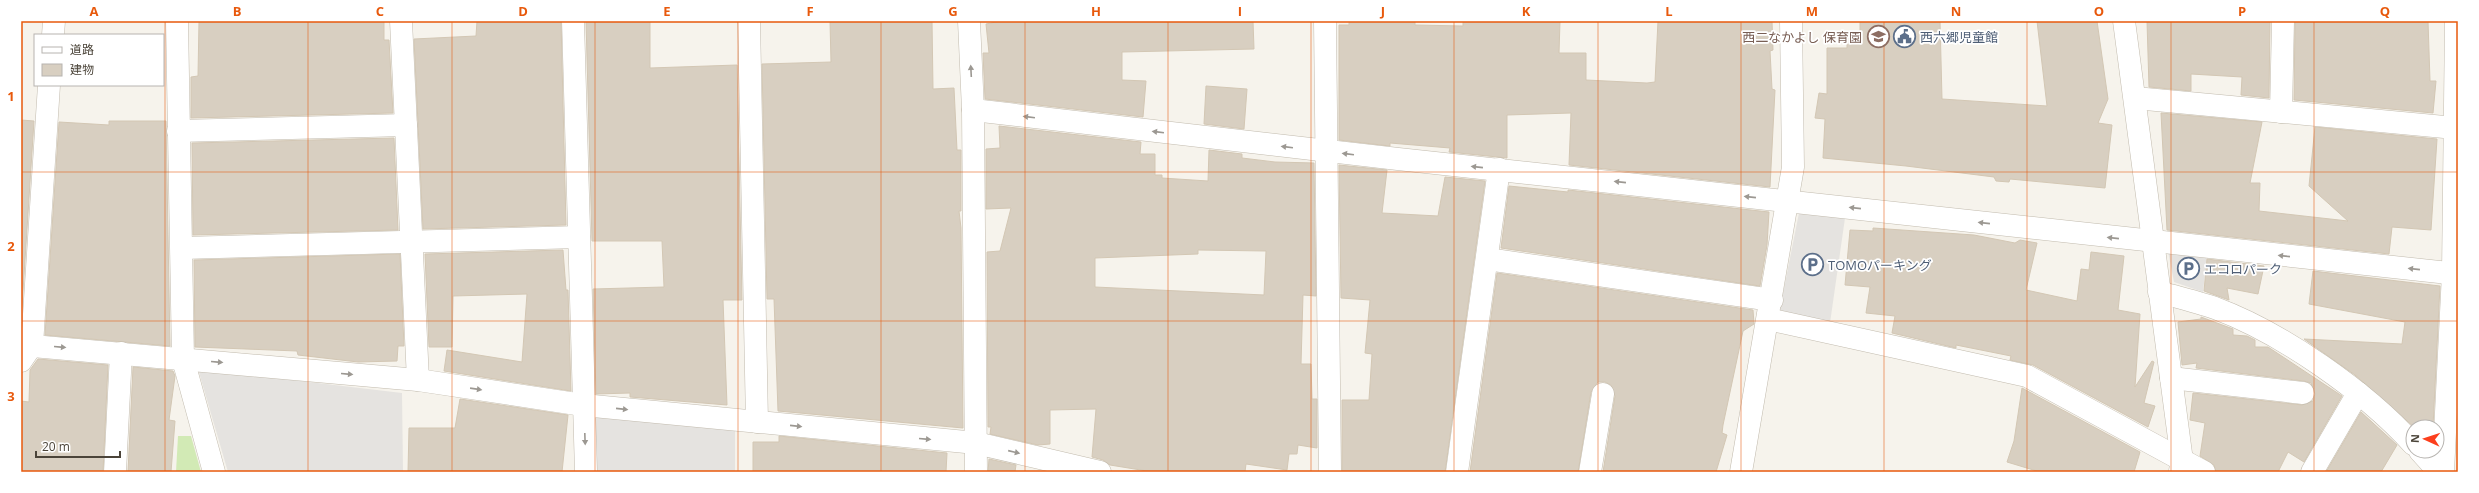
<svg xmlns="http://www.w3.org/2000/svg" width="2479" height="493" font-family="'Open Sans','Noto Sans JP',sans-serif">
<rect width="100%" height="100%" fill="#f6f3ec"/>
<!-- green -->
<polygon fill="#d2eab5" points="178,436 191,436 201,472 176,472"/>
<!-- parking -->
<g fill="#e5e3e0">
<polygon points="1799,213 1845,218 1830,323 1779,313"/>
<polygon points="2168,251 2207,256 2203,292 2174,282"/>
<polygon points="198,369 402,393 403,472 228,472"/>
<polygon points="595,417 735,430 735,472 597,472"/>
</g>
<!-- building -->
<g fill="#d8cfc1" stroke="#d3c7b4" fill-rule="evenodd">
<polygon points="199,21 384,21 384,40 389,40 393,113 191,118 191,77 198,76"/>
<polygon points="477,21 561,21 566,225 423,229 414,39 476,36"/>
<polygon points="586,21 650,21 650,68 737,65 742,300 723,300 727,405 630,397 630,393 596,394 593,289 664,287 662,241 592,241"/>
<polygon points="830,21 932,21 933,89 954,88 957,150 961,150 961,211 959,211 961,228 963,428 778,411 774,299 767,299 762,64 831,62"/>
<polygon points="1001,21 1253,21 1254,49 1122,52 1122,80 1146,81 1143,117 985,99 983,53 989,53 986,24"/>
<polygon points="1349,21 1415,21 1415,25 1463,26 1463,21 1560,21 1559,53 1586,53 1586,80 1647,83 1655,82 1658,21 1772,21 1773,50 1770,51 1772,89 1775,90 1770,187 1569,165 1571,113 1507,115 1507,158 1449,152 1450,148 1390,143 1390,146 1339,140 1339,25 1349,25"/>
<polygon points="1860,21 1940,21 1942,99 2047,106 2037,21 2097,21 2108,99 2098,123 2112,125 2105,188 2010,179 2009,182 1996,181 1994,177 1906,166 1823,158 1825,119 1815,118 1819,93 1827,94 1827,48 1847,48 1847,38 1860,39"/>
<polygon points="2147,21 2270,21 2269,98 2241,95 2242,77 2191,74 2191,91 2149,87"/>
<polygon points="2295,21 2428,21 2430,81 2436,81 2433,113 2294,100"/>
<polygon points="1206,86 1247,89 1244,129 1204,124"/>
<polygon points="2161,113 2262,122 2250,183 2260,183 2259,211 2348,221 2309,186 2315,127 2437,139 2431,230 2392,227 2389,254 2167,230"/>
<polygon points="21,120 34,121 21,322"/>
<polygon points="109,121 166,121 170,346 45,335 59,122 109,125"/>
<path d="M999 126 1141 142 1140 154H1155V175H1162V178L1208 181 1209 150 1242 154V158L1275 162 1314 163 1316 296 1303 295 1301 364H1311L1312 399H1317V448L1298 445 1297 454H1289L1287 470 1246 464 1245 472H1153L1110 465 1103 460 1092 457 1096 409 1050 410V444L1038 445 990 434 991 427H988L987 252 1000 251 1011 208 986 209V149L1000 148ZM1198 250 1266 251 1264 295 1095 287V258L1198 254Z"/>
<polygon points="394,138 398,230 193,235 192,143"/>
<polygon points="1339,165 1387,170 1382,213 1438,216 1445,177 1485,181 1445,472 1342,471 1342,400 1369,400 1372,354 1365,353 1370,300 1341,298"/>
<polygon points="1509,186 1568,192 1568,190 1769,212 1767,245 1760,286 1501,248"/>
<polygon points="1873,228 1974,235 2015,243 2020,240 2037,243 2026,290 2077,301 2081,269 2089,270 2091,252 2124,256 2118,310 2140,314 2135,387 2152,361 2154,362 2144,403 2155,406 2148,427 2033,365 2010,360 2011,356 1956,345 1956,348 1892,333 1895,316 1866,313 1870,287 1845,285 1850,230 1873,231"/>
<polygon points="563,250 566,290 568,290 571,391 444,371 447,350 522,362 527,294 453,296 452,347 429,347 425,254"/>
<polygon points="400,254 404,346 398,346 397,361 358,362 298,355 297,351 195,347 194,260"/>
<polygon points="2207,259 2264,266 2258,294 2227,288 2229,300 2204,291"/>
<polygon points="2313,271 2440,286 2433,427 2414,427 2355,375 2304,339 2402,344 2405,322 2309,304"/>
<polygon points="1497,273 1753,310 1754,324 1743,331 1723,425 1722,433 1727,435 1716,472 1603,472 1615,396 1611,385 1605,382 1598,382 1591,392 1578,472 1470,472"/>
<polygon points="2201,317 2233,329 2233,335 2247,336 2255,340 2255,347 2268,347 2342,396 2304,462 2288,452 2278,472 2216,472 2214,465 2200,456 2205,423 2190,420 2193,393 2302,405 2313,401 2315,394 2311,383 2304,381 2196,368 2197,363 2182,365 2178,322 2201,319"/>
<polygon points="38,359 108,365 103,472 21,472 21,401 29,402 30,370"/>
<polygon points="133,367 173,371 175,376 169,420 175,421 171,472 128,472"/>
<polygon points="2022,388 2140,452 2134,472 2040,472 2007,462 2014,441"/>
<polygon points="460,399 568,415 562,472 408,472 409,428 455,428"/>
<polygon points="2361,412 2397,445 2381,472 2326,472"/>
<polygon points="779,436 947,453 946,472 753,472 753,442 779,442"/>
<polygon points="989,459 1016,465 1015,472 988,472"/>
</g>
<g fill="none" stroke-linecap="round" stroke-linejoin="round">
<defs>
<g id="minor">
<polyline points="177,21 183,359 214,472"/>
<polyline points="401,21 418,380"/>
<polyline points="573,21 586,472"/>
<polyline points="749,21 757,422"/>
<polyline points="969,21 973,110 976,472"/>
<polyline points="1325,21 1330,472"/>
<polyline points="2124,21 2182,461 2180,471"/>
<polyline points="53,35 54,21"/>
<polyline points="2135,98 2455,128"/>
<polyline points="973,110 1398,159 2458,274"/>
<polyline points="2281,112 2283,21"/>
<polyline points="178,131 406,125"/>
<polyline points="182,248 579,237"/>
<polyline points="1487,259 1772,300"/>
<path d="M2159 292C2177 297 2197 302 2215 308 2282 333 2365 391 2413 444"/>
<polyline points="1768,319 2027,376 2204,472"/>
<polyline points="21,345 418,380 583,405 976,443 1100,472"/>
<polyline points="21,361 32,345 49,85"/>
<polyline points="2171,378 2303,393"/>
<polyline points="2420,451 2439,472"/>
<polyline points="115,472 121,353"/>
<polyline points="1457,472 1499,169"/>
<polyline points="1590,472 1603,394"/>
<polyline points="1741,472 1793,167 1791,21"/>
<polyline points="2312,472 2358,393"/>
<polyline points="2443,472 2453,273 2456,21"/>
</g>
</defs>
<!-- minor casing -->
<use href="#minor" stroke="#c2bbae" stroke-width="23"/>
<!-- minor -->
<use href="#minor" stroke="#fff" stroke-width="22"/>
</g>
<!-- one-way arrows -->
<defs><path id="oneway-solid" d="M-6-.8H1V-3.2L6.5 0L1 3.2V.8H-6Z"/></defs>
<g fill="#9c9892">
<use href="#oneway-solid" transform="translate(971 71) rotate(-93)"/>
<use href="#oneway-solid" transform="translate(1029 117) rotate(-173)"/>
<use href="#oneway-solid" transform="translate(1158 132) rotate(-173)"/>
<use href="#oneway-solid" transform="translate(1287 147) rotate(-173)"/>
<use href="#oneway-solid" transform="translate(1348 154) rotate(-173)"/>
<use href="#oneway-solid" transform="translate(1477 167) rotate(-174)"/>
<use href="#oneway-solid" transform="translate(1620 182) rotate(-174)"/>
<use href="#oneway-solid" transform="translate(1750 197) rotate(-174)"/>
<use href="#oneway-solid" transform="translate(1855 208) rotate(-174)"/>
<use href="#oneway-solid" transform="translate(1984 223) rotate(-174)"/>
<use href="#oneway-solid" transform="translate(2113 238) rotate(-174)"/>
<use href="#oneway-solid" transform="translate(2284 256) rotate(-174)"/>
<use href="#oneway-solid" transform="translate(2414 269) rotate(-174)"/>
<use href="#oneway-solid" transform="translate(60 347) rotate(5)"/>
<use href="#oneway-solid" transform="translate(217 362) rotate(5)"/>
<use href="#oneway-solid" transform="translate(347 374) rotate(5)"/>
<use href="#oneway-solid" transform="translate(476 389) rotate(8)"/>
<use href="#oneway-solid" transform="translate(622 409) rotate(6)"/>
<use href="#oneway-solid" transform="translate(796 426) rotate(6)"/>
<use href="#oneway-solid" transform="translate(585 439) rotate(88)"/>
<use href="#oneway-solid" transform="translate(925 439) rotate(5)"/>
<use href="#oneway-solid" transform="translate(1014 452) rotate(13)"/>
</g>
<!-- grid -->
<path fill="none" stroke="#e8590c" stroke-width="1" stroke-opacity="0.55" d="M165 21V472M308 21V472M452 21V472M595 21V472M738 21V472M881 21V472M1025 21V472M1168 21V472M1311 21V472M1454 21V472M1598 21V472M1741 21V472M1884 21V472M2027 21V472M2171 21V472M2314 21V472M21 172H2458M21 321H2458"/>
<!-- icons -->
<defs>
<symbol id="school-ring" viewBox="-11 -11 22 22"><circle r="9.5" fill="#fff" stroke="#8d6e63" stroke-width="1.5"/><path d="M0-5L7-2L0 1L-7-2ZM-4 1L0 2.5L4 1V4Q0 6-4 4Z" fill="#8d6e63"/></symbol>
<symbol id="civic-ring" viewBox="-11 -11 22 22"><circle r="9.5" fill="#fff" stroke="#5c6f8a" stroke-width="1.5"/><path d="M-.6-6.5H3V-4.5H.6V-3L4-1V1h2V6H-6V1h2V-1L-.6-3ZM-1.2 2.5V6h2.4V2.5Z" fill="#5c6f8a"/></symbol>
<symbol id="parking-ring" viewBox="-11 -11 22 22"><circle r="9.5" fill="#fff" stroke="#5c6f8a" stroke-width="1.5"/><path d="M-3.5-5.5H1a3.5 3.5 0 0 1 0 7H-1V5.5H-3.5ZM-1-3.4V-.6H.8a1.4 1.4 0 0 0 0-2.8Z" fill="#5c6f8a"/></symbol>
</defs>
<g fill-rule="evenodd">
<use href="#school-ring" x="1866" y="24" width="25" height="25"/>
<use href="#civic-ring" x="1892" y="24" width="25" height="25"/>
<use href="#parking-ring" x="1800" y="252" width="25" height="25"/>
<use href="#parking-ring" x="2176" y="256" width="25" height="25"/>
</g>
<g text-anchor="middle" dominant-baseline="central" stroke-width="3.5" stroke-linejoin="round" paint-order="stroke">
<!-- education labels -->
<g font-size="13" fill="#785e54" stroke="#fff" text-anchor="end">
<text x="1862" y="37">西二なかよし 保育園</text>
</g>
<!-- service labels -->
<g font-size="13" fill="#4e5e75" stroke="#fff" text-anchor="start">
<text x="1920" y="37">西六郷児童館</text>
<text x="1828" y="265">TOMOパーキング</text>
<text x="2204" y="269">エコロパーク</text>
</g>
</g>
<!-- border -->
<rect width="2479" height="493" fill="none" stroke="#ffffff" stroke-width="44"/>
<!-- legend -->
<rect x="34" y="34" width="130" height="52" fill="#ffffff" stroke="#b7b4b0"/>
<rect x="42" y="47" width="20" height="6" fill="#ffffff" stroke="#b7b4b0"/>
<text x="70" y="54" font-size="12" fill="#4b4439">道路</text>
<rect x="42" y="64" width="20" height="12" fill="#d8cfc1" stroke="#b7b4b0"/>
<text x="70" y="74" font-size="12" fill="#4b4439">建物</text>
<!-- north arrow -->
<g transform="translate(2425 439) rotate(273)"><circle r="19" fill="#ffffff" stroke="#b7b4b0"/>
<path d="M0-3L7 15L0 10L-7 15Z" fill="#fc3f1d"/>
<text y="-6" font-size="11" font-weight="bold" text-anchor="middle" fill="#4b4439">N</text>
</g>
<!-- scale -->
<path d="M36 451v6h84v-6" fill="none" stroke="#4b4439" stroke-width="2"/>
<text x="42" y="451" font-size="12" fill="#4b4439" stroke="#ffffff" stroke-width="3" paint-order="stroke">20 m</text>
<rect x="22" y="22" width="2435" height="449" fill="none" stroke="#e8590c" stroke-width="1.5"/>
<g font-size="13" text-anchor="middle" font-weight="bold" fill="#e8590c">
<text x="94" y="16">A</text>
<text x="237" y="16">B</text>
<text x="380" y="16">C</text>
<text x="523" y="16">D</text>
<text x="667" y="16">E</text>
<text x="810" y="16">F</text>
<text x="953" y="16">G</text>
<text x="1096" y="16">H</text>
<text x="1240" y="16">I</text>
<text x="1383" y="16">J</text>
<text x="1526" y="16">K</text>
<text x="1669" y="16">L</text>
<text x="1812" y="16">M</text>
<text x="1956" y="16">N</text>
<text x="2099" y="16">O</text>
<text x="2242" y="16">P</text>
<text x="2385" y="16">Q</text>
<text x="11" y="101">1</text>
<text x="11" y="251">2</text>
<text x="11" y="401">3</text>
</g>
</svg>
